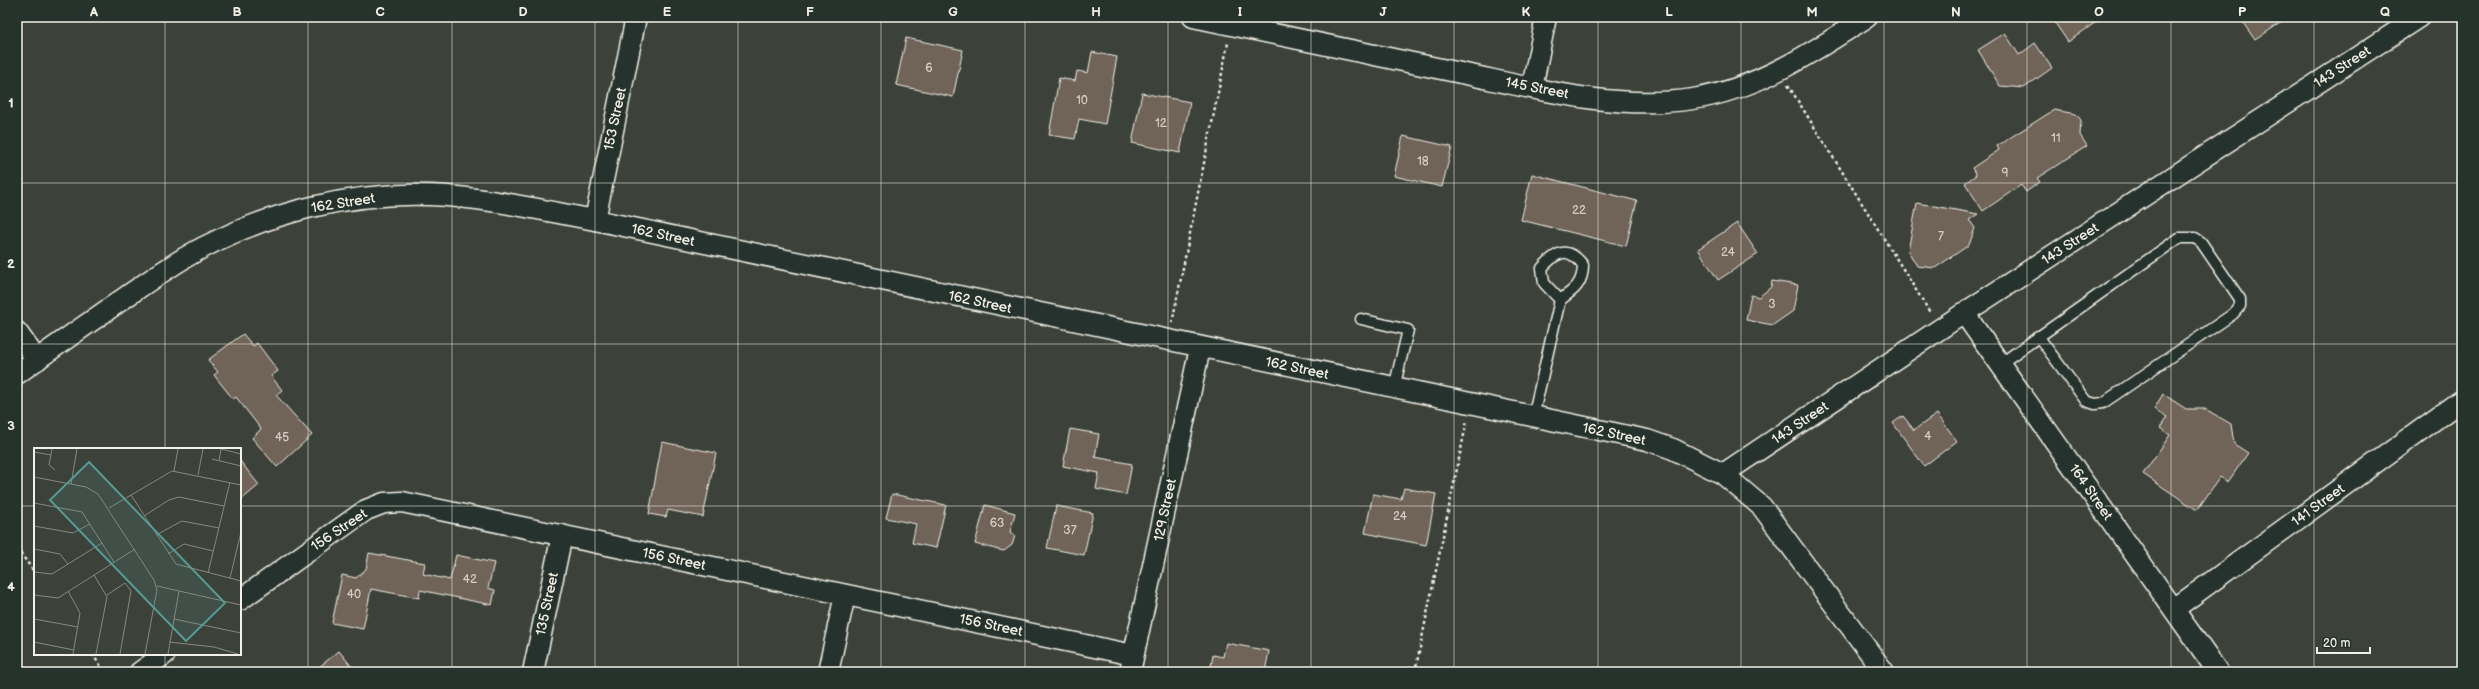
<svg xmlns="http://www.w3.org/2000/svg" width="2479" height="689" font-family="'Balsamiq Sans',sans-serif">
<rect width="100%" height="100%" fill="#3c423a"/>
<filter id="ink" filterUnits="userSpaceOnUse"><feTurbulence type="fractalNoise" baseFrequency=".025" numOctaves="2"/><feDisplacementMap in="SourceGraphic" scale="8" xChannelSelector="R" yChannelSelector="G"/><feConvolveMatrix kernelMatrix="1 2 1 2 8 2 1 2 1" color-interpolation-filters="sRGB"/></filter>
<g filter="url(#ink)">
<!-- building -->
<g fill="#6f6458" stroke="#f4f1e8">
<polygon points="2051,17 2103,17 2068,42"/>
<polygon points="2239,17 2289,17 2255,40"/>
<polygon points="2005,33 2019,55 2035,43 2052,68 2024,88 2000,86 1978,50"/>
<polygon points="906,38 963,50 953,97 896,85"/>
<polygon points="1092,52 1117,57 1105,124 1079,119 1075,139 1049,135 1059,78 1075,81 1077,71 1088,73"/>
<polygon points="1142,93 1190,102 1180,153 1132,143"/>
<polygon points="2054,110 2076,114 2081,120 2080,135 2087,146 2037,178 2040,182 2026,192 2021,185 1983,211 1965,183 1976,175 1972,168 1999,150 1997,146"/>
<polygon points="1403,136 1452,147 1442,187 1394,176"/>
<polygon points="1532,174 1637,201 1626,246 1521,220"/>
<polygon points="1917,203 1978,214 1969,220 1975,228 1969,245 1935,268 1917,266 1908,251"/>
<polygon points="1737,223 1758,254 1718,280 1698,249"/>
<polygon points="1772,281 1798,285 1793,311 1773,325 1746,320 1751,295 1759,297 1771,287"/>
<polygon points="243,334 253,346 257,343 278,371 271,376 282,390 276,395 312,435 277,467 252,438 261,429 236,397 233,399 214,375 218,372 208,360"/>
<polygon points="2163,394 2186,409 2205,409 2231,424 2234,444 2248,453 2228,482 2220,477 2197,510 2143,474 2170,435 2160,428 2167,417 2154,409"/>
<polygon points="1937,414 1957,441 1924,466 1893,423 1903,416 1914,430"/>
<polygon points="1070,429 1099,434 1095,457 1132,464 1126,495 1096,489 1099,473 1063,466"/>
<polygon points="662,442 716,453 703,517 668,510 666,517 649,514"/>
<polygon points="240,461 259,485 240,501"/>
<polygon points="1404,488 1436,494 1426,545 1365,533 1373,494 1401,499"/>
<polygon points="892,494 946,505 936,548 912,543 916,524 886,518"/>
<polygon points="985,505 1015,513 1010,532 1015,536 1012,545 1004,551 975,544"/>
<polygon points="1056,506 1093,513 1084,555 1047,548"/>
<polygon points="369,553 425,563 423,574 450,580 456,555 494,563 488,588 495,590 492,605 420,590 419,598 371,589 363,629 332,623 342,575 356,578 366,569"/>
<polygon points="1226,643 1269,651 1265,672 1210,672 1213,655 1223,657"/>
<polygon points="339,651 356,672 313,672"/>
</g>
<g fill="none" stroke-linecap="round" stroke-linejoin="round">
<defs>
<g id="service">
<polyline points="1361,319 1408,330 1394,388"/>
<polyline points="2000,364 2179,238 2195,238 2201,242 2240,299 2240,306 2233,314 2103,403 2095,404 2086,401 2038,336"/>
<path d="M1533 417 1560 300 1544 283 1542 268C1557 251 1568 246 1583 265 1583 284 1574 290 1560 300"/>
</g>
<g id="minor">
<path d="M1193 17C1280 35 1368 54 1456 72 1534 88 1613 111 1693 99 1758 89 1813 52 1867 17"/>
<polyline points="1532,88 1546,17"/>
<polyline points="595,220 636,17"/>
<polyline points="1964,313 2218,672"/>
<polyline points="17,332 37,360"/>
<path d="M17 374C51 349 86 325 120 301 146 283 173 263 202 248 271 212 351 192 430 195 485 197 540 210 595 220L1647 440 1673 449 1723 474 1762 507 1884 672"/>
<polyline points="1723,474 1964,313 2419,17"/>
<polyline points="240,600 366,510 384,503 402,502 1133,655"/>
<polyline points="2174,609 2462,400"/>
<polyline points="140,672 165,654"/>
<polyline points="533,672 562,535"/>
<polyline points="828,672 845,595"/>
<polyline points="1130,672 1200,348"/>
</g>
</defs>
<!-- service casing -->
<use href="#service" stroke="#f4f1e8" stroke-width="13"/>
<!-- minor casing -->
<use href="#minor" stroke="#f4f1e8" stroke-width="23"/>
<!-- path -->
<g stroke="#f4f1e8" stroke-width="2.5" stroke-dasharray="3 3" stroke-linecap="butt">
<polyline points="1788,85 1931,314"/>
<polyline points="1172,323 1228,43"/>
<polyline points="17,548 35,573"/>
<polyline points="92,654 105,672"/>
<polyline points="1415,672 1467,420"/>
</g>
<!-- service -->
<use href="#service" stroke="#26332d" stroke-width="10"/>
<!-- minor -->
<use href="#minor" stroke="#26332d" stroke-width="20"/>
</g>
</g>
<!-- grid -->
<path fill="none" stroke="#f4f1e8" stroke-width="1" stroke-opacity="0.55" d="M165 17V449M308 17V672M452 17V672M595 17V672M738 17V672M881 17V672M1025 17V672M1168 17V672M1311 17V672M1454 17V672M1598 17V672M1741 17V672M1884 17V672M2027 17V672M2171 17V672M2314 17V672M17 183H2462M17 344H2462M17 506H35M240 506H2462M165 654V672"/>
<g text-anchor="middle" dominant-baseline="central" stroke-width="4" stroke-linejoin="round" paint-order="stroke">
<!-- number labels -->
<g font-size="12" fill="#d3cec4">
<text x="929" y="68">6</text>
<text x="1082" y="100">10</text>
<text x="1161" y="123">12</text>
<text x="2056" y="138">11</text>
<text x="1423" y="161">18</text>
<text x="2005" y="173">9</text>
<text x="1579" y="210">22</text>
<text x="1941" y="236">7</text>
<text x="1728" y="252">24</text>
<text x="1772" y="304">3</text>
<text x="1928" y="436">4</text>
<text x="282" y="437">45</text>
<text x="1400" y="516">24</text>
<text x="997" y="523">63</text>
<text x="1070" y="530">37</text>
<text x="470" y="579">42</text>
<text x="354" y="594">40</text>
</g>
<!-- street labels -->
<g font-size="14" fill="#f4f1e8" stroke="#26332d">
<text transform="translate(2342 67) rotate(-33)">143 Street</text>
<text transform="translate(1537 88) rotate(11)">145 Street</text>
<text transform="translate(615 119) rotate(-78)">153 Street</text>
<text transform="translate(343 203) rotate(-9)">162 Street</text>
<text transform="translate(663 235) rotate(12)">162 Street</text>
<text transform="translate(2070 244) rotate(-33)">143 Street</text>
<text transform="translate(980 302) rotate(12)">162 Street</text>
<text transform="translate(1297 368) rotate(12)">162 Street</text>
<text transform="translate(1800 423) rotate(-34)">143 Street</text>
<text transform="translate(1614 434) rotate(12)">162 Street</text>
<text transform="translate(2091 492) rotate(55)">164 Street</text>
<text transform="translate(2318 505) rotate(-36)">141 Street</text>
<text transform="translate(1165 510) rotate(-78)">129 Street</text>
<text transform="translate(339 530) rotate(-34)">156 Street</text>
<text transform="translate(674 559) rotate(12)">156 Street</text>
<text transform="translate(547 604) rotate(-78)">135 Street</text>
<text transform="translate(991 625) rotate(12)">156 Street</text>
</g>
</g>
<!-- overview -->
<g transform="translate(34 448)">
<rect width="207" height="207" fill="#3c423a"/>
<path fill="none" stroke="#868880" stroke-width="1" d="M18 1 15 17 21 22M187 1 207 6M0 4 17 7M178 11 207 18M185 13 187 1M140 23 144 1M164 27 169 1M0 29 52 39 64 46 120 132 123 142 111 206M37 36 43 1M97 47 142 116 207 133M0 55 48 64 80 114M75 60 138 23 207 37M110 68 135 52 145 49 190 58M0 78 39 85 56 76M122 87 148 73 185 80M0 101 26 106 34 116M134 106 150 96 179 103M0 124 18 126 68 95M174 125 196 34M60 127 73 149 62 206M196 130 207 84M123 138 207 157M34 143 46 165 39 206M0 147 24 150 101 101M73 147 91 135 97 143 86 206M0 171 44 179M140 171 207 185M0 194 40 202M135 194 180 199 204 206M134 206 145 143"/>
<path fill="#549b93" fill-opacity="0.15" stroke="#549b93" stroke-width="2" d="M55 14 191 155 152 193 16 52Z"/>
<rect width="207" height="207" fill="none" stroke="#f4f1e8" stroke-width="2"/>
</g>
<!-- margin -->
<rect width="2479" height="689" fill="none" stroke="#26332d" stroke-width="44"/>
<!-- scale -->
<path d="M2317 647v6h53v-6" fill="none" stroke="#f4f1e8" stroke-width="2"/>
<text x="2323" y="647" font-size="12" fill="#f4f1e8" stroke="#26332d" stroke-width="3" paint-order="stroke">20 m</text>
<rect x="22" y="22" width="2435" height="645" fill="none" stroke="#f4f1e8" stroke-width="1.5"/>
<g font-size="13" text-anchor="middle" font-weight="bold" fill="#f4f1e8">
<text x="94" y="16">A</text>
<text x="237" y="16">B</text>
<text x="380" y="16">C</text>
<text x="523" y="16">D</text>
<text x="667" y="16">E</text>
<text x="810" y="16">F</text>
<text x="953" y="16">G</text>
<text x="1096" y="16">H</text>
<text x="1240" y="16">I</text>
<text x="1383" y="16">J</text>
<text x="1526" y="16">K</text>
<text x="1669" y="16">L</text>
<text x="1812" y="16">M</text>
<text x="1956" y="16">N</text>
<text x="2099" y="16">O</text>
<text x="2242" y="16">P</text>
<text x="2385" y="16">Q</text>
<text x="11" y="107">1</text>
<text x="11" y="268">2</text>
<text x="11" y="430">3</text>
<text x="11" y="591">4</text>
</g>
</svg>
